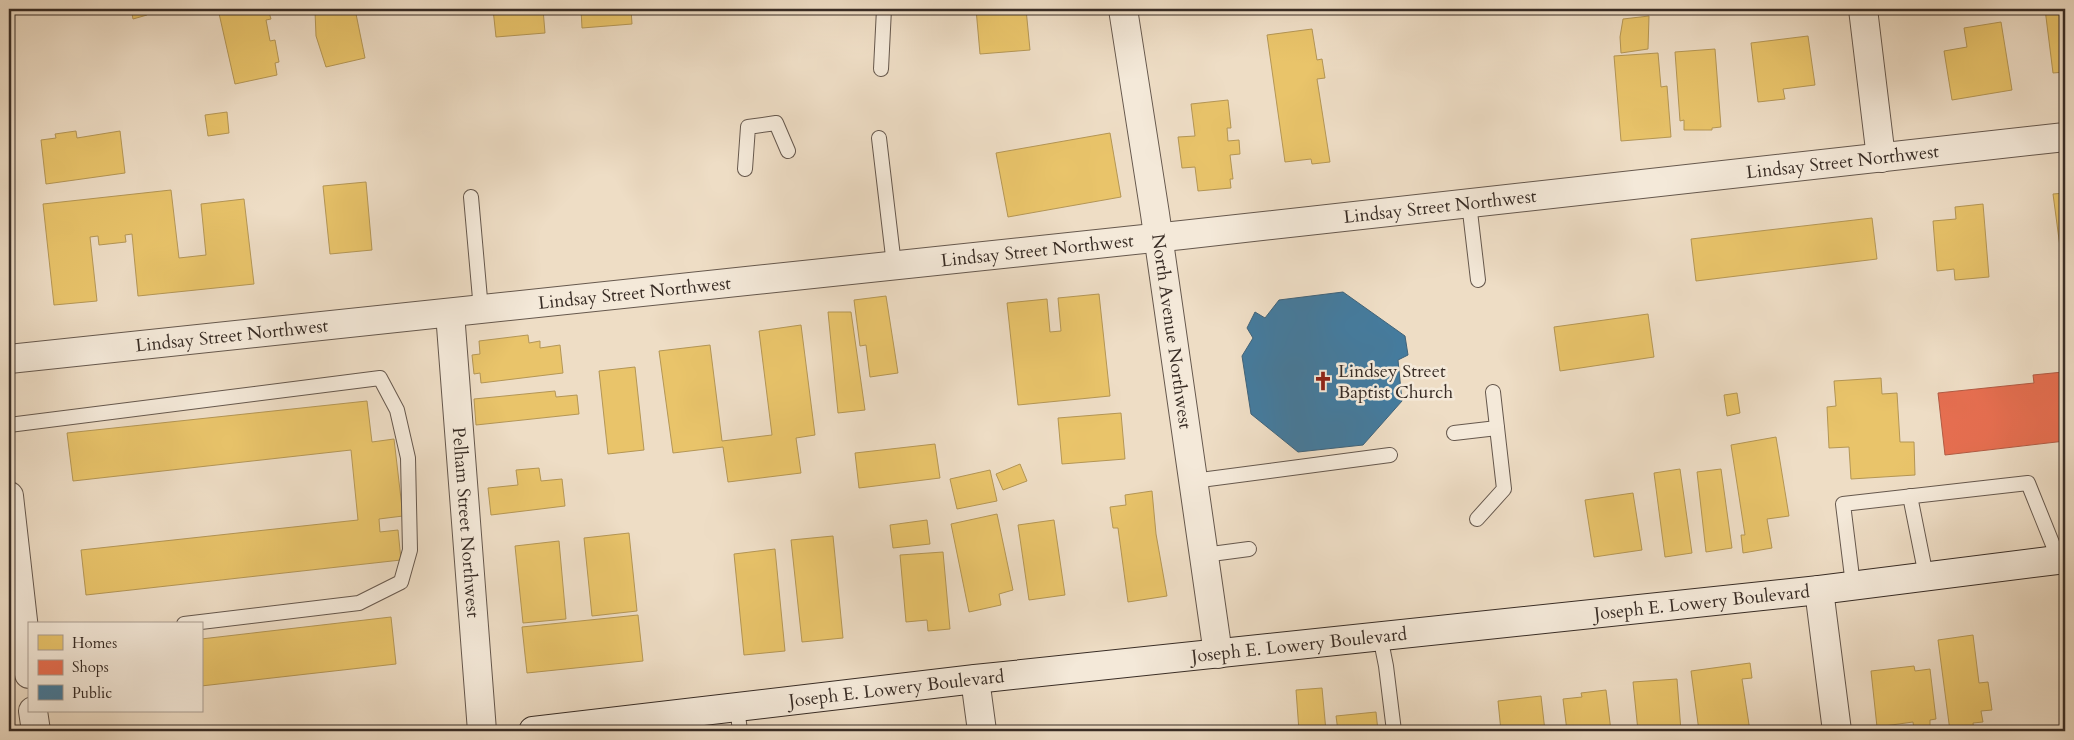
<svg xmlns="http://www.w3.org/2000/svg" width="2074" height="740" font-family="Cardo,serif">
<rect width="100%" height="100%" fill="#eeddc5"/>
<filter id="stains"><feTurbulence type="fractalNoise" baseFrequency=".004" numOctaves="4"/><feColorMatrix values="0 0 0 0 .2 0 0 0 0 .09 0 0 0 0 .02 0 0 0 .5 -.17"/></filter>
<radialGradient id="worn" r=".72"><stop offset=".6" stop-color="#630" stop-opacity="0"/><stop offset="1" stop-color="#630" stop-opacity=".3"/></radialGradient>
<!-- homes -->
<g fill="#e9c46a" stroke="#b49655">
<polygon points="131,9 145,9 147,15 133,19"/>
<polygon points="218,9 268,9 271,19 266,20 270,41 275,40 279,62 275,63 277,75 235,84"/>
<polygon points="309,9 355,9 365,58 326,67 316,36 315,11"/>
<polygon points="493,9 543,9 545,33 496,37"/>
<polygon points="581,9 631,9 632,24 582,28"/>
<polygon points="976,9 1026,9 1030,50 980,54"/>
<polygon points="2045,9 2065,9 2065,72 2053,73"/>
<polygon points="1649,16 1648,49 1621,53 1620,37 1623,19"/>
<polygon points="2001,22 2012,90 1952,100 1944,51 1967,47 1964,28"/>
<polygon points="1312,29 1317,60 1322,59 1325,78 1317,79 1330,162 1312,164 1311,159 1285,162 1267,35"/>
<polygon points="1808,36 1815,85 1783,89 1785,99 1758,102 1751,43"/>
<polygon points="1715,49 1721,127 1712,128 1712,130 1684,130 1684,120 1680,121 1675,52"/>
<polygon points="1658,53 1661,87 1667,86 1671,137 1621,141 1614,56"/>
<polygon points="1228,100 1231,128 1227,128 1228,141 1239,140 1240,154 1230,155 1233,179 1230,179 1231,188 1198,191 1195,167 1182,168 1178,137 1195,136 1191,104"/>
<polygon points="227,112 229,133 208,136 205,115"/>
<polygon points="76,131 77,138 120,131 125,173 46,184 41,140 56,138 55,134"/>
<polygon points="1110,133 1121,197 1008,217 996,153"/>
<polygon points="366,182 372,250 330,254 323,186"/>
<polygon points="171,190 179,258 206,255 201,204 244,199 254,284 138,296 132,234 125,235 126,242 99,245 98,236 90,237 97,301 54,305 43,204"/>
<polygon points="2065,193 2065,277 2064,277 2053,194"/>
<polygon points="1983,204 1989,277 1955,280 1954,269 1937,271 1933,221 1956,219 1955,207"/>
<polygon points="1872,218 1877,259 1696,281 1691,239"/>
<polygon points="1099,294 1110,396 1018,405 1007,303 1047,299 1050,332 1061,331 1058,298"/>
<polygon points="886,296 898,373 870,377 866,345 860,346 854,300"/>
<polygon points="828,312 851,312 865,410 838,413"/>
<polygon points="1648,314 1654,357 1560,371 1554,327"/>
<polygon points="801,325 815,435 796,438 801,473 728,482 723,447 673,453 659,351 710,345 722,441 772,435 759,331"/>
<polygon points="528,335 529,343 540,341 540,348 560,345 563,373 481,383 480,373 474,374 472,355 480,354 479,341"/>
<polygon points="635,367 644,450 608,454 599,371"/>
<polygon points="1881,378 1882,394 1897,393 1900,442 1914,442 1915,475 1851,479 1849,447 1829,448 1827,407 1836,406 1834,381"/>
<polygon points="555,391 556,397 577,395 579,414 476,425 474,399"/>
<polygon points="1737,393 1740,413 1727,416 1724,395"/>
<polygon points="367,401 372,442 394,439 403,516 379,519 380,532 398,530 401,560 86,595 81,550 358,520 351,450 73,481 67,433"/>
<polygon points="1121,413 1125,459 1062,464 1058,418"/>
<polygon points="1776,437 1789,516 1767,519 1772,548 1743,553 1741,535 1745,535 1731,445"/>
<polygon points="935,444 940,478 859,488 855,453"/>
<polygon points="1020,464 1027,481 1003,490 996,474"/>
<polygon points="539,468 541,481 562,479 565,506 491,515 488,488 518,485 516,470"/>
<polygon points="1680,469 1692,553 1665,557 1654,473"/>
<polygon points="1721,469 1732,548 1706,552 1697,472"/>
<polygon points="990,470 997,501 957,509 950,479"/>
<polygon points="1152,491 1156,534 1167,596 1128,602 1118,528 1113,528 1110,507 1126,505 1125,495"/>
<polygon points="1633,493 1642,550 1594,557 1585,500"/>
<polygon points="997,514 1013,590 999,594 1001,605 969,612 951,524"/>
<polygon points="927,520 930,544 893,548 890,525"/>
<polygon points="1054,520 1065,595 1029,600 1018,525"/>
<polygon points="629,533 637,611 592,616 584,538"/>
<polygon points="833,536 843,638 802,642 791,540"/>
<polygon points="559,541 566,619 523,623 515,546"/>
<polygon points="775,549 785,651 744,655 734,554"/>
<polygon points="943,552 950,629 928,631 927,620 906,622 900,555"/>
<polygon points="638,615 643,661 527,673 522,627"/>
<polygon points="391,617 396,664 201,686 201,639"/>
<polygon points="1973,635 1979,683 1988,682 1992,710 1981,711 1983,722 1973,723 1974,731 1950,731 1938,640"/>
<polygon points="1750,663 1752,678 1742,679 1750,731 1699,731 1691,671"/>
<polygon points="1914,666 1915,671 1930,669 1936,719 1930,720 1930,727 1914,729 1913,722 1877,727 1871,671"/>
<polygon points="1677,679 1681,731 1638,731 1633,682"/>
<polygon points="1322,688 1326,731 1299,731 1296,690"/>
<polygon points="1606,690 1611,731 1567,731 1563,699 1582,697 1581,693"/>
<polygon points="1541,696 1545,731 1501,731 1498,701"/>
<polygon points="1376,712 1378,731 1338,731 1336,716"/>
<polygon points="1283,727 1283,731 1247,731 1247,730"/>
</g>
<!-- shops -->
<polygon fill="#e76f51" stroke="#b25b44" points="2063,372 2065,397 2065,441 1945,455 1938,393 2034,383 2033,375"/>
<!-- public -->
<polygon fill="#457b9d" stroke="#416379" points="1343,292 1405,336 1408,355 1398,360 1402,401 1363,445 1298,452 1251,414 1242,356 1253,338 1247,328 1255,312 1265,318 1279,300"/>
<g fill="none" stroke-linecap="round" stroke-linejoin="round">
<defs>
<g id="lane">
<polyline points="881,69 884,9"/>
<polyline points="879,138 894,265"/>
<polyline points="745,169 748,127 776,123 788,151"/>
<polyline points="471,197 481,310"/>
<polyline points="1469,203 1478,280"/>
<polyline points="9,425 380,378 397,410 408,458 410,550 401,582 359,603 184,624"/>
<polyline points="1454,433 1497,428"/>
<polyline points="1193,481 1390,455"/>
<polyline points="1910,496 1926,576"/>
<polyline points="1477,519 1504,489 1493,392"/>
<polyline points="1204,555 1249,549"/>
<polyline points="1853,585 1843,504 2028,483 2059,560"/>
<polyline points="1380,636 1386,666 1394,731"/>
<polyline points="737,707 740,731"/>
</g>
<g id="street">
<path id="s1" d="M1123 9 1155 214 1218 654"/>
<polyline points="1863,9 1881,158"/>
<path id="s2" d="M450 313 482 731"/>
<path id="s3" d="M9 359 1182 235 2065 137"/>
<polyline points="9,496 29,674"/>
<polyline points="1819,590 1837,731"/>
<polyline points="975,679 982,731"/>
<polyline points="33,711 36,731"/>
</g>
<g id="secondary">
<path id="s4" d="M533 731 975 679 1819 590 2065 559"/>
</g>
</defs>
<!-- lane casing -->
<use href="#lane" stroke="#66584d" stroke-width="16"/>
<!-- street casing -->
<use href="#street" stroke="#66584d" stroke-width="30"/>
<!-- secondary casing -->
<use href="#secondary" stroke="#382c25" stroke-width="30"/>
<!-- lane -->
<use href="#lane" stroke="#f4e9d9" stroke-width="14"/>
<!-- street -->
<use href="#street" stroke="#f4e9d9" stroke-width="28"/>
<!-- secondary -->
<use href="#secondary" stroke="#f4e9d9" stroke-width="28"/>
</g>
<!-- icons -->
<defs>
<symbol id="church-bare" viewBox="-9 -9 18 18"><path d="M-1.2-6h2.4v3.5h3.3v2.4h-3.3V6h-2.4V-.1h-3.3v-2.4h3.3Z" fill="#8f2418" stroke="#f4e9d9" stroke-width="2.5" paint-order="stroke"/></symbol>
</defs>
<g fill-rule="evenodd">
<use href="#church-bare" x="1309" y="367" width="28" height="28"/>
</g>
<g text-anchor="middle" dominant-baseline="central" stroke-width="5" stroke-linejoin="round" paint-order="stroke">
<!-- street labels -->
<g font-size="18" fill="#382c25" stroke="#f4e9d9">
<text stroke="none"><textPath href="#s3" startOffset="1844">Lindsay Street Northwest</textPath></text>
<text stroke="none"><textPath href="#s3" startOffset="1439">Lindsay Street Northwest</textPath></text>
<text stroke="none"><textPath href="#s3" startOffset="1034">Lindsay Street Northwest</textPath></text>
<text stroke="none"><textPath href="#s3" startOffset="629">Lindsay Street Northwest</textPath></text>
<text stroke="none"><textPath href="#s1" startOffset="326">North Avenue Northwest</textPath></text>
<text stroke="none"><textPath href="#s3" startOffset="224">Lindsay Street Northwest</textPath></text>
<text stroke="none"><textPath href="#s2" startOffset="210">Pelham Street Northwest</textPath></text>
<text stroke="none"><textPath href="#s4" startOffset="1176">Joseph E. Lowery Boulevard</textPath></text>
<text stroke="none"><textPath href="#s4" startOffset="771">Joseph E. Lowery Boulevard</textPath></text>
<text stroke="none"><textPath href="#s4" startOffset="366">Joseph E. Lowery Boulevard</textPath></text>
</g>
<!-- poi labels -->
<g font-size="18" fill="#382c25" stroke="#f4e9d9" text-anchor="start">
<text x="1338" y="371">Lindsey Street<tspan x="1338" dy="21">Baptist Church</tspan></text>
</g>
</g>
<!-- margin -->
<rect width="2074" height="740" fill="none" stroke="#eeddc5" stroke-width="30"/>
<rect x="10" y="10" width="2054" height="720" fill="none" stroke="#382c25" stroke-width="2.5"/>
<rect x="15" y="15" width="2044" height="710" fill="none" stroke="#382c25"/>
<!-- legend -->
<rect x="28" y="622" width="175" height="90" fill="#f4e9d9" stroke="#a99d91"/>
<rect x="38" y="635" width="25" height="15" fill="#e9c46a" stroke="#a99d91"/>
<text x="72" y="648" font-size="15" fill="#382c25">Homes</text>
<rect x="38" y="660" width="25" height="15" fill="#e76f51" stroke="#a99d91"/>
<text x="72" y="672" font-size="15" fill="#382c25">Shops</text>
<rect x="38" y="685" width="25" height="15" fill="#457b9d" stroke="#a99d91"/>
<text x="72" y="698" font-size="15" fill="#382c25">Public</text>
<rect width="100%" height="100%" filter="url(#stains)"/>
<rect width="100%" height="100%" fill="url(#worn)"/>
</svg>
